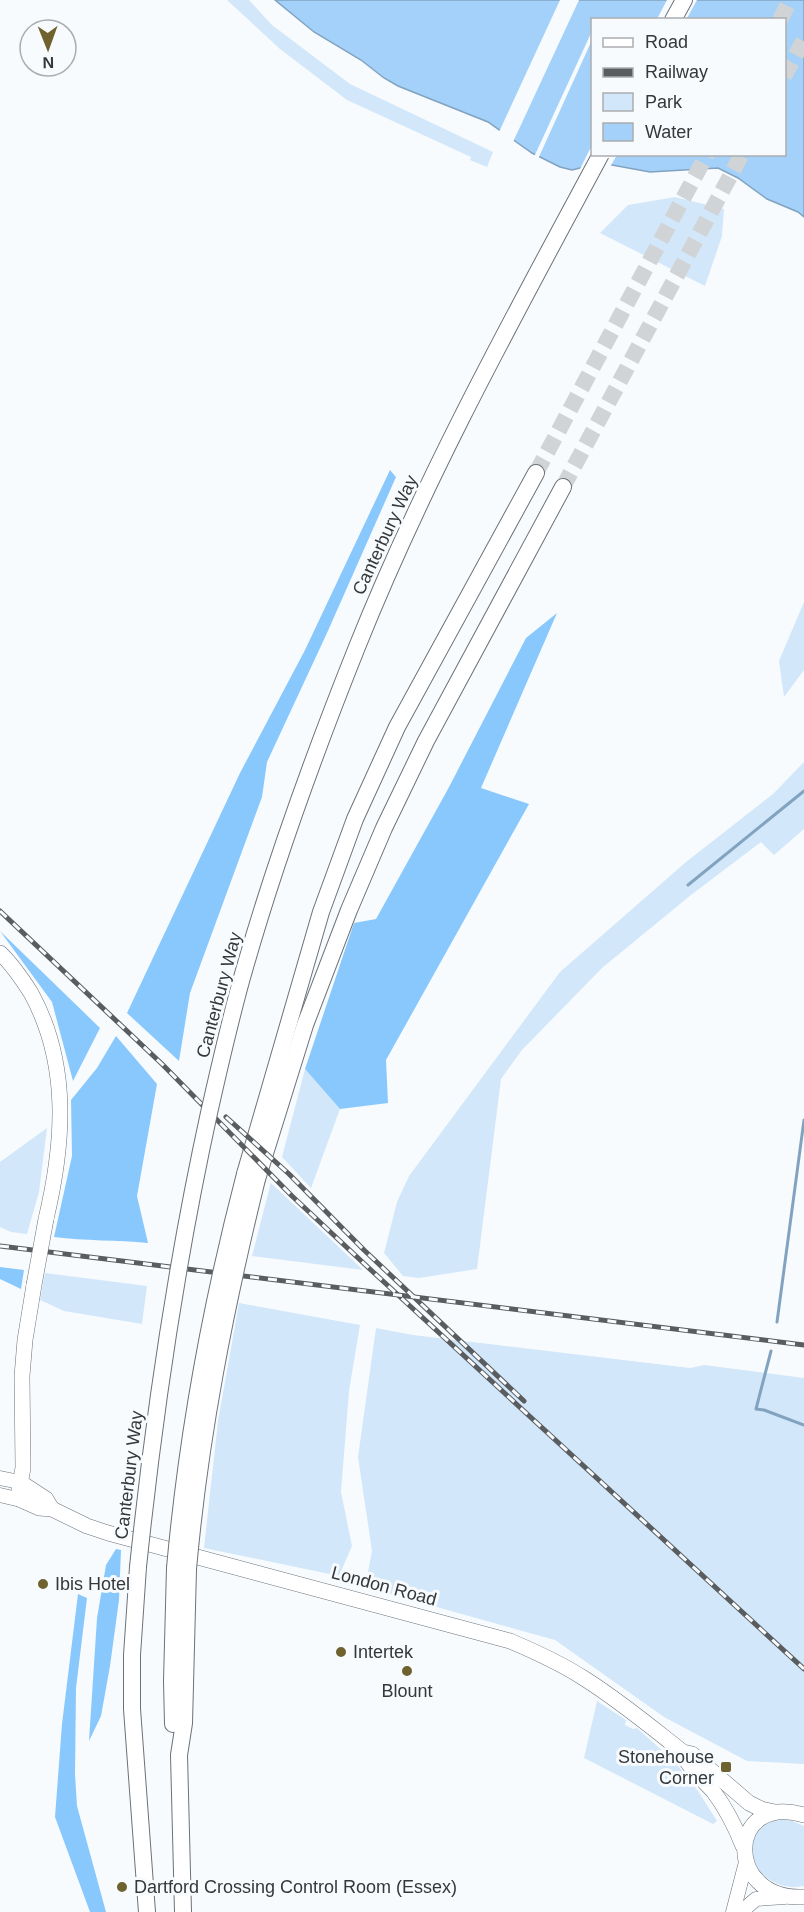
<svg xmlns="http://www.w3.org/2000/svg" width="804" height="1912" font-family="Arial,sans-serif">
<rect width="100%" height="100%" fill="#f8fbfe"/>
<!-- green -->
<g fill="#d2e7f9">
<polygon points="227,0 249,0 272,25 350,84 493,152 487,167 470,160 471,157 347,100 280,49"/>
<polygon points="675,197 724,209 722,236 705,286 600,233 628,205"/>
<polygon points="804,602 804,670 784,697 779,661"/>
<polygon points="804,762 804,829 774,855 761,842 691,895 602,968 522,1050 501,1079 477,1269 419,1278 403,1276 384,1253 397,1202 409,1176 560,972 686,862 773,794"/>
<polygon points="305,1069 340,1109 311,1188 282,1157"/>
<polygon points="47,1128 39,1192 27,1234 11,1232 0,1227 0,1162"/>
<polygon points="271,1182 271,1183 363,1270 252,1256"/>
<polygon points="45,1273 147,1286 142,1324 64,1311 40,1300"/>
<polygon points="239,1303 360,1325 349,1391 341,1492 352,1546 339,1576 204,1548 218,1421"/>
<polygon points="376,1328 413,1335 690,1368 704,1365 804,1378 804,1764 747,1761 664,1717 555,1640 365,1587 372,1551 358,1457"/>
<polygon points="597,1701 626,1720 625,1725 633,1729 637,1728 675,1762 698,1791 717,1821 713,1824 584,1758"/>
<path d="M780 1818 790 1820 804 1826V1886C783 1890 769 1882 754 1867L751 1836 762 1824Z"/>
</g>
<!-- forest -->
<g fill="#89c8fc">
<polygon points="390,470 396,477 327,633 267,762 262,797 190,993 179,1061 127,1013 240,773 305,650"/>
<polygon points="557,613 481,788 529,804 386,1060 388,1103 340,1109 305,1069 354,923 376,919 448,789 526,638"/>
<polygon points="0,931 100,1028 73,1081 52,1002"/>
<path d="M116 1036 157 1084 137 1196 148 1243C117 1240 85 1241 54 1237L72 1156 71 1100 97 1068Z"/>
<polygon points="0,1267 24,1270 21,1289 0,1279"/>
<polygon points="116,1549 121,1550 119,1600 110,1666 101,1716 89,1741 97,1618 106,1565"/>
<polygon points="78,1594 87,1598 76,1688 75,1774 77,1806 106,1912 90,1912 55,1817 62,1724"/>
</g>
<!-- water -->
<path fill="#a3d1f9" stroke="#82a3c0" stroke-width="1.5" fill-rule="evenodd" d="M275 0H804V217L798 212 767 199 738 178 718 168 650 172 612 165 589 158 584 167 572 170 560 167 532 153 488 122 398 86 384 78 361 60 314 32ZM592 20H784V154H592Z"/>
<!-- pier -->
<g fill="#f8fbfe">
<polygon points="560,0 579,0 513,142 499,132"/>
<polygon points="667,0 697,0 686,20 657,19"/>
<polygon points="592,31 592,40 538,159 534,157"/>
<polygon points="592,145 592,154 617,155 610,167 590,161 586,169 579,171"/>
</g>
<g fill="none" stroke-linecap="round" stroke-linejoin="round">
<!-- stream -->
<g stroke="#82a3c0" stroke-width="3">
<polyline points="688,885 804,791"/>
<polyline points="777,1322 804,1120"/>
<polyline points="771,1351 756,1409 764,1410 804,1425"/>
</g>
<!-- highway-tunnel -->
<g stroke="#d1d4d7" stroke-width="16" stroke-dasharray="16 8" stroke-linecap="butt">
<polyline points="780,20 790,0"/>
<polyline points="784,76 804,40"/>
<polyline points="536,473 707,154"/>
<polyline points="563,487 742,154"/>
</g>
<defs>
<g id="secondary">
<polyline points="0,1478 20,1482"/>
<polyline points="0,1495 21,1500"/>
<polyline points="733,1912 746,1862"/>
<polyline points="741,1912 756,1899 785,1897"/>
</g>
<g id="primary">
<path d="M0 953C12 964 22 979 31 993 70 1064 64 1143 46 1219"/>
<path d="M34 1285 25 1340 22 1376 23 1468 19 1489 21 1500 39 1508 52 1509 87 1526 108 1533 510 1641C536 1652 562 1664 585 1679 620 1701 651 1727 683 1752L692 1754 749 1803 761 1809 775 1812"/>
<polyline points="20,1482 46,1499 52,1509"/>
<path d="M683 1754C689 1768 703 1780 713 1791 726 1808 735 1826 743 1846"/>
<path d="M804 1815C726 1792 724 1901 804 1897"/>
</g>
<g id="highway">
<polyline points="673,20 684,0"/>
<polyline points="245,1174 321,912 355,819 397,727 536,473"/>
<polyline points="257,1179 305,1025 349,910 384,828 426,741 563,487"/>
<polyline points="138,1567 132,1655 132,1709 147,1912"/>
<polyline points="173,1724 172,1681 175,1568"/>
<polyline points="183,1912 179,1755 184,1723 188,1569"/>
</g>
</defs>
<!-- secondary casing -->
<use href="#secondary" stroke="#6b7279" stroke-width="15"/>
<!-- primary casing -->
<use href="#primary" stroke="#6b7279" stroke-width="16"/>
<!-- highway casing -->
<use href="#highway" stroke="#6b7279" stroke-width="18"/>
<!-- secondary -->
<use href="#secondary" stroke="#fff" stroke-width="14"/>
<!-- primary -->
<use href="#primary" stroke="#fff" stroke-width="15"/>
<!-- highway -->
<use href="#highway" stroke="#fff" stroke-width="16"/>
<defs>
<g id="rail">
<polyline points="0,911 162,1064 292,1196 372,1271 804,1669"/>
<polyline points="226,1117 289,1174 364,1250 524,1401"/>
<polyline points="0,1246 804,1345"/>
</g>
</defs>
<!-- rail casing -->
<use href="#rail" stroke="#5a5d60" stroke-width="5"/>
<!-- rail -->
<use href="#rail" stroke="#f8fbfe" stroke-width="3" stroke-dasharray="9" stroke-linecap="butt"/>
<defs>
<polyline id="primary-bridge" points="34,1285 46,1219"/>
<g id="highway-bridge">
<path d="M138 1567C154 1414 176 1264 209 1113 220 1064 231 1015 245 967 276 859 315 752 357 647 425 477 514 316 601 154"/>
<path d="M175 1568C187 1435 211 1304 245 1174"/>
<path d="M188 1569C200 1435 225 1309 257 1179"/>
</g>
</defs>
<!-- primary-bridge casing -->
<use href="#primary-bridge" stroke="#6b7279" stroke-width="16" stroke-linecap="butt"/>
<!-- highway-bridge casing -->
<use href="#highway-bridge" stroke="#6b7279" stroke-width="18" stroke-linecap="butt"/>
<!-- primary-bridge -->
<use href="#primary-bridge" stroke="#fff" stroke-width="15"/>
<!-- highway-bridge -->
<use href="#highway-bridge" stroke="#fff" stroke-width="16"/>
</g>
<!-- markers -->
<g fill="#6f622f" stroke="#f8fbfe" stroke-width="2">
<circle cx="43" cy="1584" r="6"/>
<circle cx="341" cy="1652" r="6"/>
<circle cx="407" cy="1671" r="6"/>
<rect x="720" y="1761" width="12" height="12" rx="3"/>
<circle cx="122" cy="1887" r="6"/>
</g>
<g text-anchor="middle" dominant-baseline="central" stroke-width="6" stroke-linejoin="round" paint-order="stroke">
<!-- street labels -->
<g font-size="18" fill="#35383a" stroke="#f8fbfe">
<text transform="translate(385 535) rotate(-65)">Canterbury Way</text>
<text transform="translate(219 995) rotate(-75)">Canterbury Way</text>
<text transform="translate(129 1475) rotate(-83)">Canterbury Way</text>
<text transform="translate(384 1586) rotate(15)">London Road</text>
</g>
<!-- poi labels -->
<g font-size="18" fill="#35383a" stroke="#f8fbfe" text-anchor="start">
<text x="55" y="1584">Ibis Hotel</text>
<text x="353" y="1652">Intertek</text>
<text x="407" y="1691" text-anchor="middle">Blount</text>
<text x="714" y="1757" text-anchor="end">Stonehouse<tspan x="714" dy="21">Corner</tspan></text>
<text x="134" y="1887">Dartford Crossing Control Room (Essex)</text>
</g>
</g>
<!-- legend -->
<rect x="591" y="18" width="195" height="138" fill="#f8fbfe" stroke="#aaadb0" stroke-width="1.5"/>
<rect x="603" y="38" width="30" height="9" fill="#ffffff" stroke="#aaadb0" stroke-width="1.5"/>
<text x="645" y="48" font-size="18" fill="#35383a">Road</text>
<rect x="603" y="68" width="30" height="9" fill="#5a5d60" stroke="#aaadb0" stroke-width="1.5"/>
<text x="645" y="78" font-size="18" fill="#35383a">Railway</text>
<rect x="603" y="93" width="30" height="18" fill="#d2e7f9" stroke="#aaadb0" stroke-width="1.5"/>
<text x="645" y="108" font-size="18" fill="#35383a">Park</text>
<rect x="603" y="123" width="30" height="18" fill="#a3d1f9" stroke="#aaadb0" stroke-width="1.5"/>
<text x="645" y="138" font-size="18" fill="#35383a">Water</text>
<!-- north arrow -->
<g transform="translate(48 48) rotate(179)"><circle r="28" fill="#f8fbfe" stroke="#aaadb0" stroke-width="1.5"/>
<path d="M0-4.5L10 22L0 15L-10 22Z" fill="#6f622f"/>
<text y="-9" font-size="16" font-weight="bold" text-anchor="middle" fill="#35383a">N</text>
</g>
</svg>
